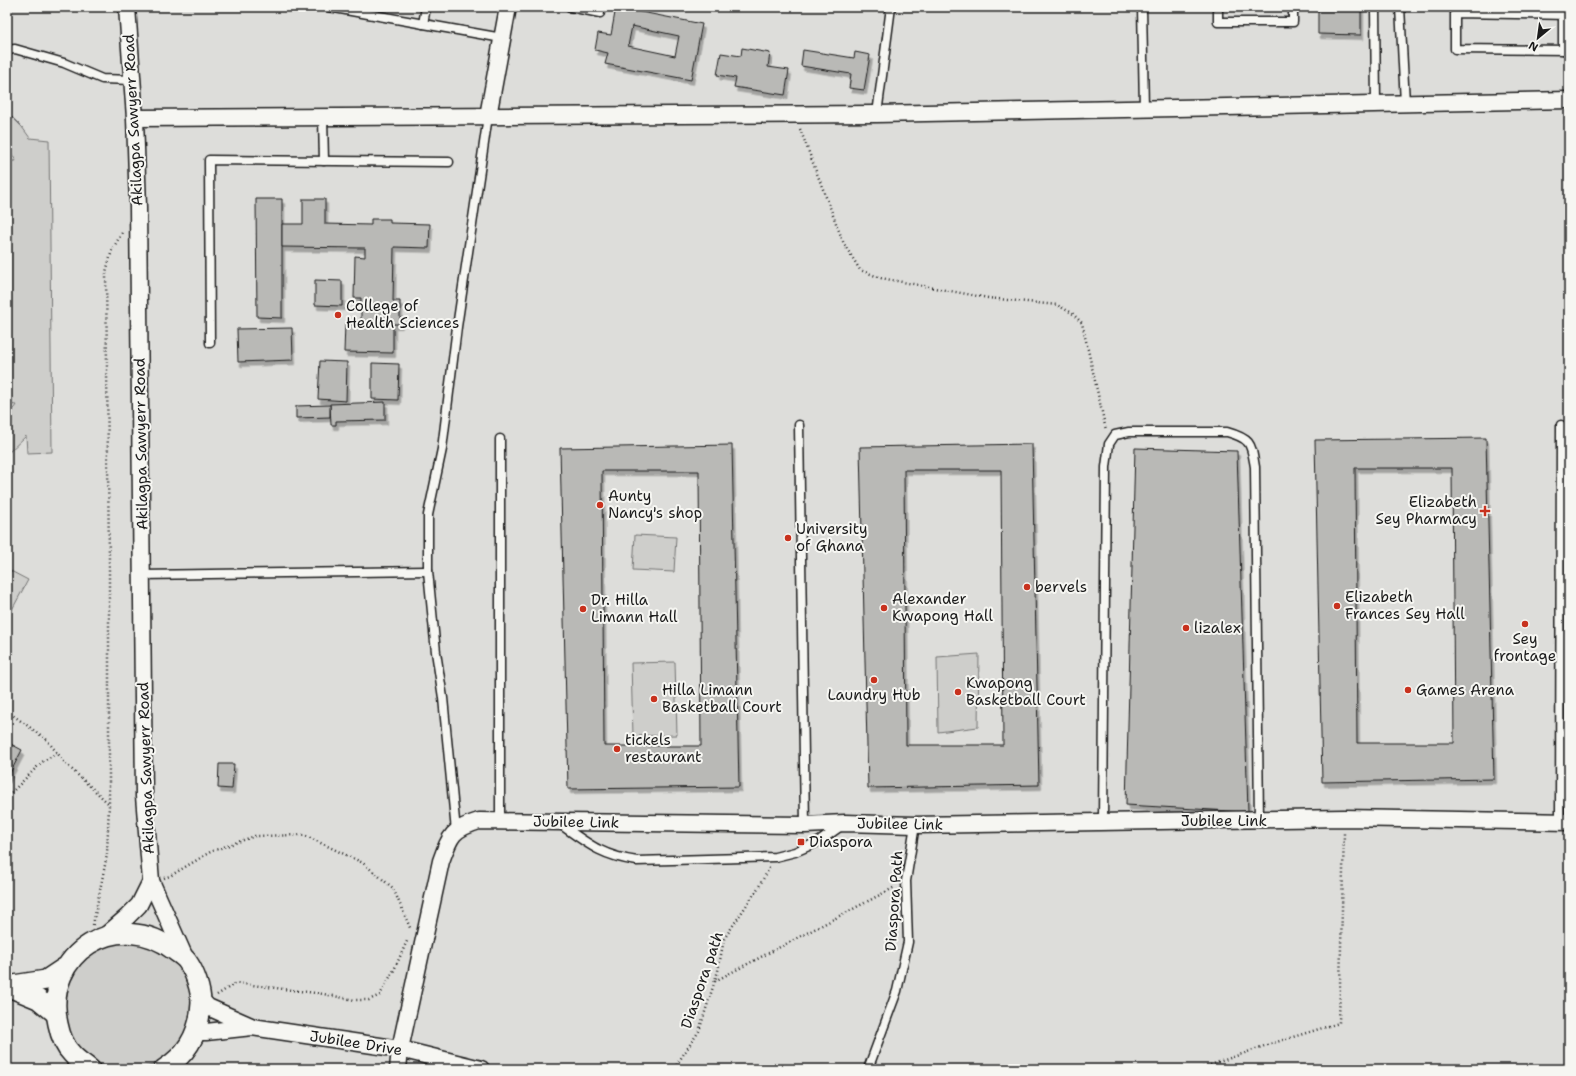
<svg xmlns="http://www.w3.org/2000/svg" width="1576" height="1076" font-family="'Shantell Sans',sans-serif">
<defs>
<filter id="shadow"><feDropShadow dx="2.5" dy="4.5" stdDeviation="0" flood-color="#0004"/></filter>
</defs>
<rect width="100%" height="100%" fill="#edede9"/>
<filter id="ink" filterUnits="userSpaceOnUse"><feTurbulence type="fractalNoise" baseFrequency=".025" numOctaves="2"/><feDisplacementMap in="SourceGraphic" scale="8" xChannelSelector="R" yChannelSelector="G"/><feConvolveMatrix kernelMatrix="1 2 1 2 8 2 1 2 1" color-interpolation-filters="sRGB"/></filter>
<g filter="url(#ink)">
<!-- built -->
<rect fill="#ddddda" x="7" y="7" width="1562" height="1062"/>
<!-- green -->
<g fill="#cececb" stroke="#757574">
<polygon points="7,112 22,127 30,138 49,140 52,452 27,453 26,436 7,454 7,418 16,405 7,404 7,161 16,161 7,146"/>
<polygon points="635,535 676,537 674,572 633,570"/>
<polygon points="7,569 28,580 7,619"/>
<polygon points="979,654 978,727 938,732 937,657"/>
<polygon points="675,662 677,735 633,736 631,663"/>
<circle cx="128" cy="1006" r="64"/>
</g>
<!-- building -->
<g fill="#b9b9b6" stroke="#1c1c1c" fill-rule="evenodd" filter="url(#shadow)">
<path d="M616 7 702 24 691 80 605 64 608 53 595 50 598 33 611 35ZM632 26 679 36 675 56 628 46Z"/>
<polygon points="1318,7 1361,7 1361,35 1318,34"/>
<polygon points="742,48 770,53 768,67 789,70 785,95 734,87 736,78 717,75 721,53 741,56"/>
<polygon points="803,50 854,58 855,52 870,55 864,90 849,88 851,74 801,66"/>
<polygon points="256,199 282,199 282,318 257,317"/>
<polygon points="303,199 325,199 325,224 371,225 371,219 390,219 390,223 430,224 429,248 394,247 393,301 400,301 400,324 393,324 393,353 344,352 345,324 361,325 361,298 354,298 355,256 365,257 365,248 282,247 282,224 303,224"/>
<polygon points="315,280 342,281 342,306 315,305"/>
<polygon points="292,328 293,360 238,362 237,329"/>
<polygon points="320,361 347,362 346,401 318,399"/>
<polygon points="372,363 399,364 398,400 372,399"/>
<polygon points="385,402 385,420 336,421 336,425 331,425 330,404"/>
<polygon points="330,405 330,417 296,418 296,406"/>
<path d="M1486 438 1494 779 1322 782 1315 440ZM1355 468H1452L1454 743H1357Z"/>
<path d="M1032 444 1039 785 868 788 860 447ZM904 470H1001L1003 745H906Z"/>
<path d="M732 445 739 787 568 789 560 448ZM602 471H699L701 746H604Z"/>
<polygon points="1135,448 1237,451 1248,812 1126,805"/>
<polygon points="7,742 22,750 7,779"/>
<polygon points="219,764 234,764 232,789 218,788"/>
</g>
<g fill="none" stroke-linecap="round" stroke-linejoin="round">
<defs>
<g id="service">
<polyline points="329,7 502,38"/>
<polyline points="570,7 600,13"/>
<polyline points="1142,7 1144,108"/>
<polyline points="1218,7 1218,22 1293,22 1293,7"/>
<polyline points="1375,7 1376,104"/>
<polyline points="1400,7 1405,103"/>
<polyline points="1563,7 1563,50"/>
<polyline points="1569,15 1455,13 1455,49 1569,50"/>
<polyline points="423,24 426,7"/>
<polyline points="7,50 15,49 64,63 102,79 132,80"/>
<polyline points="877,114 891,7"/>
<polyline points="323,118 324,161"/>
<polyline points="210,343 209,160 449,162"/>
<polyline points="799,425 805,825"/>
<polyline points="142,575 428,571"/>
<polyline points="500,821 500,439"/>
<path d="M1103 821 1106 467 1109 444 1115 435 1129 432H1227C1252 439 1251 444 1255 467L1259 821"/>
<polyline points="1560,822 1561,425"/>
<path d="M560 824C588 844 602 856 637 861L775 857 795 852 820 841 841 826"/>
<polyline points="456,831 443,698 436,652 428,571 428,515 442,449 457,327 488,116"/>
<polyline points="868,1069 897,991 908,942 906,881 915,825"/>
</g>
<g id="minor">
<polyline points="127,7 135,118 138,207 144,796 151,881 186,960"/>
<polyline points="488,116 508,7"/>
<polyline points="135,118 877,114 1569,100"/>
<polyline points="105,936 127,917 139,905 151,881"/>
<polyline points="201,1000 208,1007 251,1026"/>
<polyline points="196,1032 206,1032 252,1027 400,1049 481,1069"/>
<path d="M398 1069 400 1049 441 861C450 836 452 829 479 821L805 825 845 823 915 825 1344 818 1569 822"/>
</g>
<g id="tertiary">
<polyline points="7,986 46,980 64,968"/>
<polyline points="9,987 38,999 55,1013"/>
<path d="M90 1069C84 1064 77 1060 72 1054 64 1046 60 1034 58 1024 42 953 119 906 175 951 179 954 184 957 187 961 195 972 201 990 201 1003 200 1031 188 1054 164 1069"/>
</g>
</defs>
<!-- service casing -->
<use href="#service" stroke="#1c1c1c" stroke-width="11"/>
<!-- minor casing -->
<use href="#minor" stroke="#1c1c1c" stroke-width="19"/>
<!-- tertiary casing -->
<use href="#tertiary" stroke="#1c1c1c" stroke-width="22"/>
<!-- path -->
<g stroke="#1c1c1c" stroke-width="2.5" stroke-dasharray="1 3" stroke-linecap="butt">
<polyline points="800,129 844,244 860,270 881,278 988,298 1057,305 1072,313 1082,323 1106,430"/>
<polyline points="7,711 46,739 66,764 108,803"/>
<polyline points="7,793 12,792 42,762 57,753"/>
<polyline points="164,878 170,876 212,851 255,836 304,835 363,863 393,888 411,930"/>
<polyline points="93,925 107,855 109,804 109,561 106,272 112,250 122,233"/>
<polyline points="715,981 895,887"/>
<polyline points="217,995 236,983 323,994 355,1000 369,1000 380,995 394,970 407,941"/>
<polyline points="676,1069 677,1064 699,1031 718,971 724,939 758,888 770,867"/>
<polyline points="1199,1069 1270,1044 1339,1023 1344,833"/>
</g>
<!-- service -->
<use href="#service" stroke="#f6f6f2" stroke-width="8"/>
<!-- minor -->
<use href="#minor" stroke="#f6f6f2" stroke-width="16"/>
<!-- tertiary -->
<use href="#tertiary" stroke="#f6f6f2" stroke-width="19"/>
</g>
</g>
<!-- markers -->
<g fill="#c8321e" stroke="#f6f6f2" stroke-width="1.5">
<circle cx="338" cy="315" r="4"/>
<circle cx="600" cy="505" r="4"/>
<path d="M1483 505h4v4h4v4h-4v4h-4v-4h-4v-4h4z"/>
<circle cx="788" cy="538" r="4"/>
<circle cx="1027" cy="587" r="4"/>
<circle cx="1337" cy="606" r="4"/>
<circle cx="884" cy="608" r="4"/>
<circle cx="583" cy="609" r="4"/>
<circle cx="1525" cy="624" r="4"/>
<circle cx="1186" cy="628" r="4"/>
<circle cx="874" cy="680" r="4"/>
<circle cx="1408" cy="690" r="4"/>
<circle cx="958" cy="692" r="4"/>
<circle cx="654" cy="699" r="4"/>
<circle cx="617" cy="749" r="4"/>
<rect x="797" y="838" width="8" height="8" rx="2"/>
</g>
<g text-anchor="middle" dominant-baseline="central" stroke-width="4" stroke-linejoin="round" paint-order="stroke">
<!-- street labels -->
<g font-size="15" fill="#1c1c1c" stroke="#f6f6f2">
<text transform="translate(133 120) rotate(-93)">Akilagpa Sawyerr Road</text>
<text transform="translate(141 444) rotate(-91)">Akilagpa Sawyerr Road</text>
<text transform="translate(146 768) rotate(-92)">Akilagpa Sawyerr Road</text>
<text x="1224" y="821">Jubilee Link</text>
<text transform="translate(576 822) rotate(1)">Jubilee Link</text>
<text transform="translate(900 824) rotate(1)">Jubilee Link</text>
<text transform="translate(894 901) rotate(-86)">Diaspora Path</text>
<text transform="translate(702 980) rotate(-71)">Diaspora path</text>
<text transform="translate(356 1043) rotate(9)">Jubilee Drive</text>
</g>
<!-- poi labels -->
<g font-size="15" fill="#1c1c1c" stroke="#f6f6f2" text-anchor="start">
<text x="346" y="306">College of<tspan x="346" dy="17">Health Sciences</tspan></text>
<text x="608" y="496">Aunty<tspan x="608" dy="17">Nancy's shop</tspan></text>
<text x="1477" y="502" text-anchor="end">Elizabeth<tspan x="1477" dy="17">Sey Pharmacy</tspan></text>
<text x="796" y="529">University<tspan x="796" dy="17">of Ghana</tspan></text>
<text x="1035" y="587">bervels</text>
<text x="1345" y="597">Elizabeth<tspan x="1345" dy="17">Frances Sey Hall</tspan></text>
<text x="892" y="599">Alexander<tspan x="892" dy="17">Kwapong Hall</tspan></text>
<text x="591" y="600">Dr. Hilla<tspan x="591" dy="17">Limann Hall</tspan></text>
<text x="1194" y="628">lizalex</text>
<text x="1525" y="639" text-anchor="middle">Sey<tspan x="1525" dy="17">frontage</tspan></text>
<text x="966" y="683">Kwapong<tspan x="966" dy="17">Basketball Court</tspan></text>
<text x="662" y="690">Hilla Limann<tspan x="662" dy="17">Basketball Court</tspan></text>
<text x="1416" y="690">Games Arena</text>
<text x="874" y="695" text-anchor="middle">Laundry Hub</text>
<text x="625" y="740">tickels<tspan x="625" dy="17">restaurant</tspan></text>
<text x="809" y="842">Diaspora</text>
</g>
</g>
<!-- margin -->
<rect width="1576" height="1076" fill="none" stroke="#f6f6f2" stroke-width="24"/>
<rect x="12" y="12" width="1552" height="1052" fill="none" stroke="#1c1c1c" stroke-width="1.5" filter="url(#ink)"/>
<!-- north arrow -->
<g transform="translate(1538 38) rotate(209)" stroke="#f6f6f2" stroke-width="3" paint-order="stroke">
<path d="M0-3L7 15L0 10L-7 15Z" fill="#1c1c1c"/>
<text y="-6" font-size="11" font-weight="bold" text-anchor="middle" fill="#1c1c1c">N</text>
</g>
</svg>
